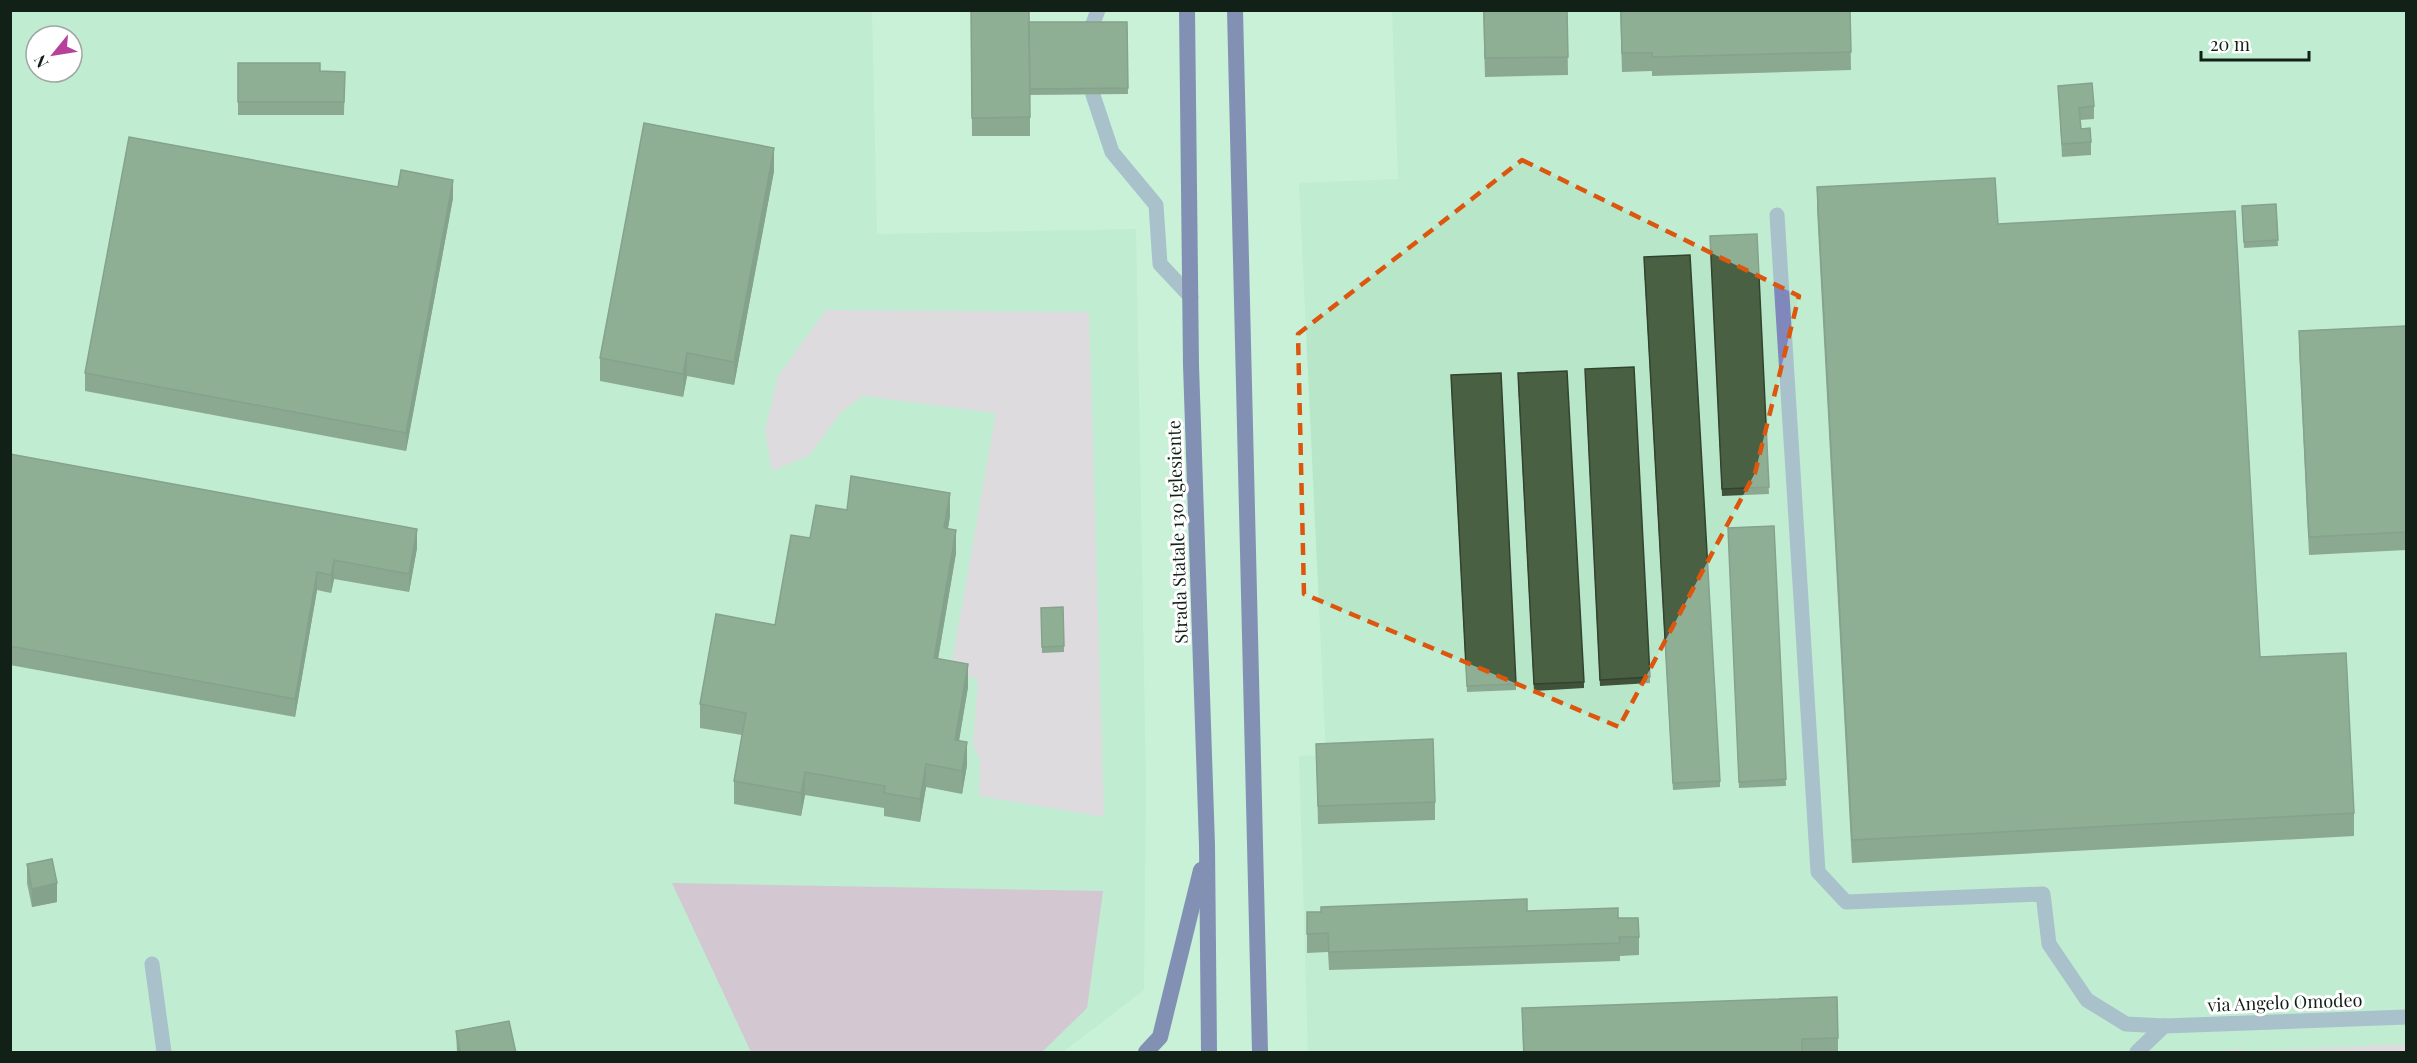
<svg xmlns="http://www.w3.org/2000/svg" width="2417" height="1063" font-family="'Playfair Display',serif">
<rect width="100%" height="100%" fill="#c9f1d8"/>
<!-- built -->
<g fill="#b7e6c9" fill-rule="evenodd">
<path d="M10 11H872L877 234 1136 229 1146 784 1144 990 1063 1052H11ZM36 36H72V72H36Z"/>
<polygon points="1392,11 2406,11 2406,1052 1308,1052 1299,756 1326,755 1299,183 1398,179"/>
</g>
<!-- green -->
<g fill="#f6c2e5">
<polygon points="826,310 1089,312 1104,817 979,796 980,760 973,744 978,680 951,667 996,413 863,396 840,413 810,455 772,471 765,430 778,376"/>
<polygon points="2406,1044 2406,1052 2218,1052 2233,1049 2252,1051"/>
</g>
<!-- forest -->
<polygon fill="#df94c9" points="672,883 1103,891 1087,1008 1042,1052 751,1052"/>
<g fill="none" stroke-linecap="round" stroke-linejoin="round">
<!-- service -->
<g stroke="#8087ba" stroke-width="15">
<polyline points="1091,29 1098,10"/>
<polyline points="1093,95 1112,152 1156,205 1160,264 1191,297"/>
<polyline points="1777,215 1818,872 1846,902 2043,894 2049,944 2087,1000 2126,1024 2164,1026"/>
<polyline points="2137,1052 2164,1026"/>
</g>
<!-- minor -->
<g stroke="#8087ba" stroke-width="15">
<polyline points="152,964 164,1052"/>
<polyline points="2164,1026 2406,1017"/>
</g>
<!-- trunk -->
<g stroke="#2c1c85" stroke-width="16">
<polyline points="1187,10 1191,365 1207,845 1209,1052"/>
<polyline points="1235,10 1260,1052"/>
<polyline points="1146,1052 1160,1037 1201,870"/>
</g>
</g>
<!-- wall -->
<g fill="#40533a">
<polygon points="971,10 1029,22 1127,22 1128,94 1030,95 1030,136 972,136"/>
<polygon points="1483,10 1567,10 1568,75 1485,77"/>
<polygon points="1620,10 1850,10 1851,70 1652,76 1652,71 1622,72"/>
<polygon points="238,63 320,71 345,72 344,115 238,115"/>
<polygon points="2058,86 2094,106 2094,119 2080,120 2081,129 2091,142 2091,155 2062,157"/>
<polygon points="774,171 734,385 687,376 683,397 600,381 600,358"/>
<polygon points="398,187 453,198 406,451 85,391 85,373"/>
<polygon points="1817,187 1998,224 2354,813 2354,836 1852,863 1817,210"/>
<polygon points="2276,204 2278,246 2244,248 2242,212"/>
<polygon points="1757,234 1769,494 1722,496 1710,236"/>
<polygon points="1644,264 1720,781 1720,787 1673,790"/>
<polygon points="2406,326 2406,550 2309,555 2299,349 2299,331"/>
<polygon points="1585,375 1650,677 1650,683 1600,686"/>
<polygon points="1518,380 1584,682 1584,688 1534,691"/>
<polygon points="1451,382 1516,684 1516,690 1467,692"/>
<polygon points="10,454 417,548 409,592 334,579 331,593 317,590 295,717 10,665"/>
<polygon points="950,516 948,528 956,553 938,659 968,687 959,741 967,765 962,794 926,787 920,822 884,816 884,808 805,795 801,816 734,804 734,781 742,735 700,728 700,704 775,625 810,538"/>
<polygon points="1774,526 1786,786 1739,788 1728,528"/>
<polygon points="1063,607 1064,652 1042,653 1041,608"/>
<polygon points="1316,744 1435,802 1435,820 1318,824"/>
<polygon points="27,864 57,902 32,907 27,883"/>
<polygon points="1527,911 1618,918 1639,937 1639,955 1620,956 1620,961 1329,970 1328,952 1307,953 1307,912"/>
<polygon points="1522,1008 1838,1038 1838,1053 1523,1053"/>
<polygon points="456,1031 516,1053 457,1053"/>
</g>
<!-- shaded-wall -->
<g fill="#34432f">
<polygon points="774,148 774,171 734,385 734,362"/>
<polygon points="453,180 453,198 406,451 406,433"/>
<polygon points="687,353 687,376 683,397 683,374"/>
<polygon points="950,493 950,516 944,551 944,528"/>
<polygon points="417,529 417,548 409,592 409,574"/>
<polygon points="956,530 956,553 934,682 934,658"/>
<polygon points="334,560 334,579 331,593 331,575"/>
<polygon points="317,572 317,590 295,717 295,699"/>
<polygon points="968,664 968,687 955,763 955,740"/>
<polygon points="967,742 967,765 962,794 962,771"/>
<polygon points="926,764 926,787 920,822 920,799"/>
<polygon points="805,772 805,795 801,816 801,793"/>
<polygon points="57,883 57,902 32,907 32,889"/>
</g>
<!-- building -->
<g fill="#4a6043" stroke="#34432f" stroke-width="1.5">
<polygon points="971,10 1029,10 1030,117 972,118"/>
<polygon points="1484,10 1567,10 1568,57 1485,58"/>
<polygon points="1621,10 1850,10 1851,52 1652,57 1652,53 1622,53"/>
<polygon points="1029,22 1127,22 1128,88 1030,89"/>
<polygon points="238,63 320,63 320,71 345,72 344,102 238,102"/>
<polygon points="2092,83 2094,106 2079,108 2081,129 2090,128 2091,142 2062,144 2058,86"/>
<polygon points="644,123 774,148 734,362 687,353 683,374 600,358"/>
<polygon points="129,137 398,187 401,170 453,180 406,433 85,373"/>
<polygon points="1995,178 1998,224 2235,211 2260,657 2346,653 2354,813 1852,840 1817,187"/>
<polygon points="2276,204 2278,240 2244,242 2242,206"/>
<polygon points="1757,234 1769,487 1722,489 1710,236"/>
<polygon points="1690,255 1720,781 1673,783 1644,257"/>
<polygon points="2406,326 2406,532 2309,537 2299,331"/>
<polygon points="1634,367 1650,677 1600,680 1585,369"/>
<polygon points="1567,371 1584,682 1534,684 1518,373"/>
<polygon points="1501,373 1516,684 1467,686 1451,375"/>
<polygon points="10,454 417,529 409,574 334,560 331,575 317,572 295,699 10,646"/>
<polygon points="851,476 950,493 944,528 956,530 934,658 968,664 955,740 967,742 962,771 926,764 920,799 884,793 885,786 805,772 801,793 734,781 746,713 700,704 716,614 775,625 791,535 810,538 816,505 847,510"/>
<polygon points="1774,526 1786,779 1739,782 1728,528"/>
<polygon points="1063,607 1064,646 1042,647 1041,608"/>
<polygon points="1433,739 1435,802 1318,806 1316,744"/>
<polygon points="52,859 57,883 32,889 27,864"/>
<polygon points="1527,899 1527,911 1618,908 1618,918 1638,918 1639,937 1619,937 1620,943 1329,952 1328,933 1307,934 1307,912 1321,912 1321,907"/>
<polygon points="1837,997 1838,1038 1802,1039 1802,1053 1524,1053 1522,1008"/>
<polygon points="509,1021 516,1053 460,1053 456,1031"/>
</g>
<!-- marked area -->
<path d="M0 0H2417V1063H0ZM1522 160 1799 296 1755 473 1619 727 1304 594 1298 334Z" fill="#c9f1d8" fill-opacity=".55" fill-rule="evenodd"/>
<path fill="none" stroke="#dd560d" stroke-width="4.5" stroke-dasharray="12 8" stroke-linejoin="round" d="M1522 160 1799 296 1755 473 1619 727 1304 594 1298 334Z"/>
<g text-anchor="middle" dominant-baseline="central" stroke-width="6" stroke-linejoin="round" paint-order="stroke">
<!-- street labels -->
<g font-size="18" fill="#122118" stroke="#fff">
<text transform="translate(1177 532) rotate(-92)">Strada Statale 130 Iglesiente</text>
<text transform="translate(2285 1002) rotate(-2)">via Angelo Omodeo</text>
</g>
</g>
<!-- border -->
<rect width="2417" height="1063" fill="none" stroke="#122118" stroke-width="24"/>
<!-- north arrow -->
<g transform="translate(54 54) rotate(240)"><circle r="28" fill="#ffffff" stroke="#a0a6a3" stroke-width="1.5"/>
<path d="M0-4.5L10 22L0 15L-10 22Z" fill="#b5419a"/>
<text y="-9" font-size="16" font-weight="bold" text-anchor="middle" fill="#122118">N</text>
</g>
<!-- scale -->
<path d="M2201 51v9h108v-9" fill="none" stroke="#122118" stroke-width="3"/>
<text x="2210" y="51" font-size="18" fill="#122118" stroke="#ffffff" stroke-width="4.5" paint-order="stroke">20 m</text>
</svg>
